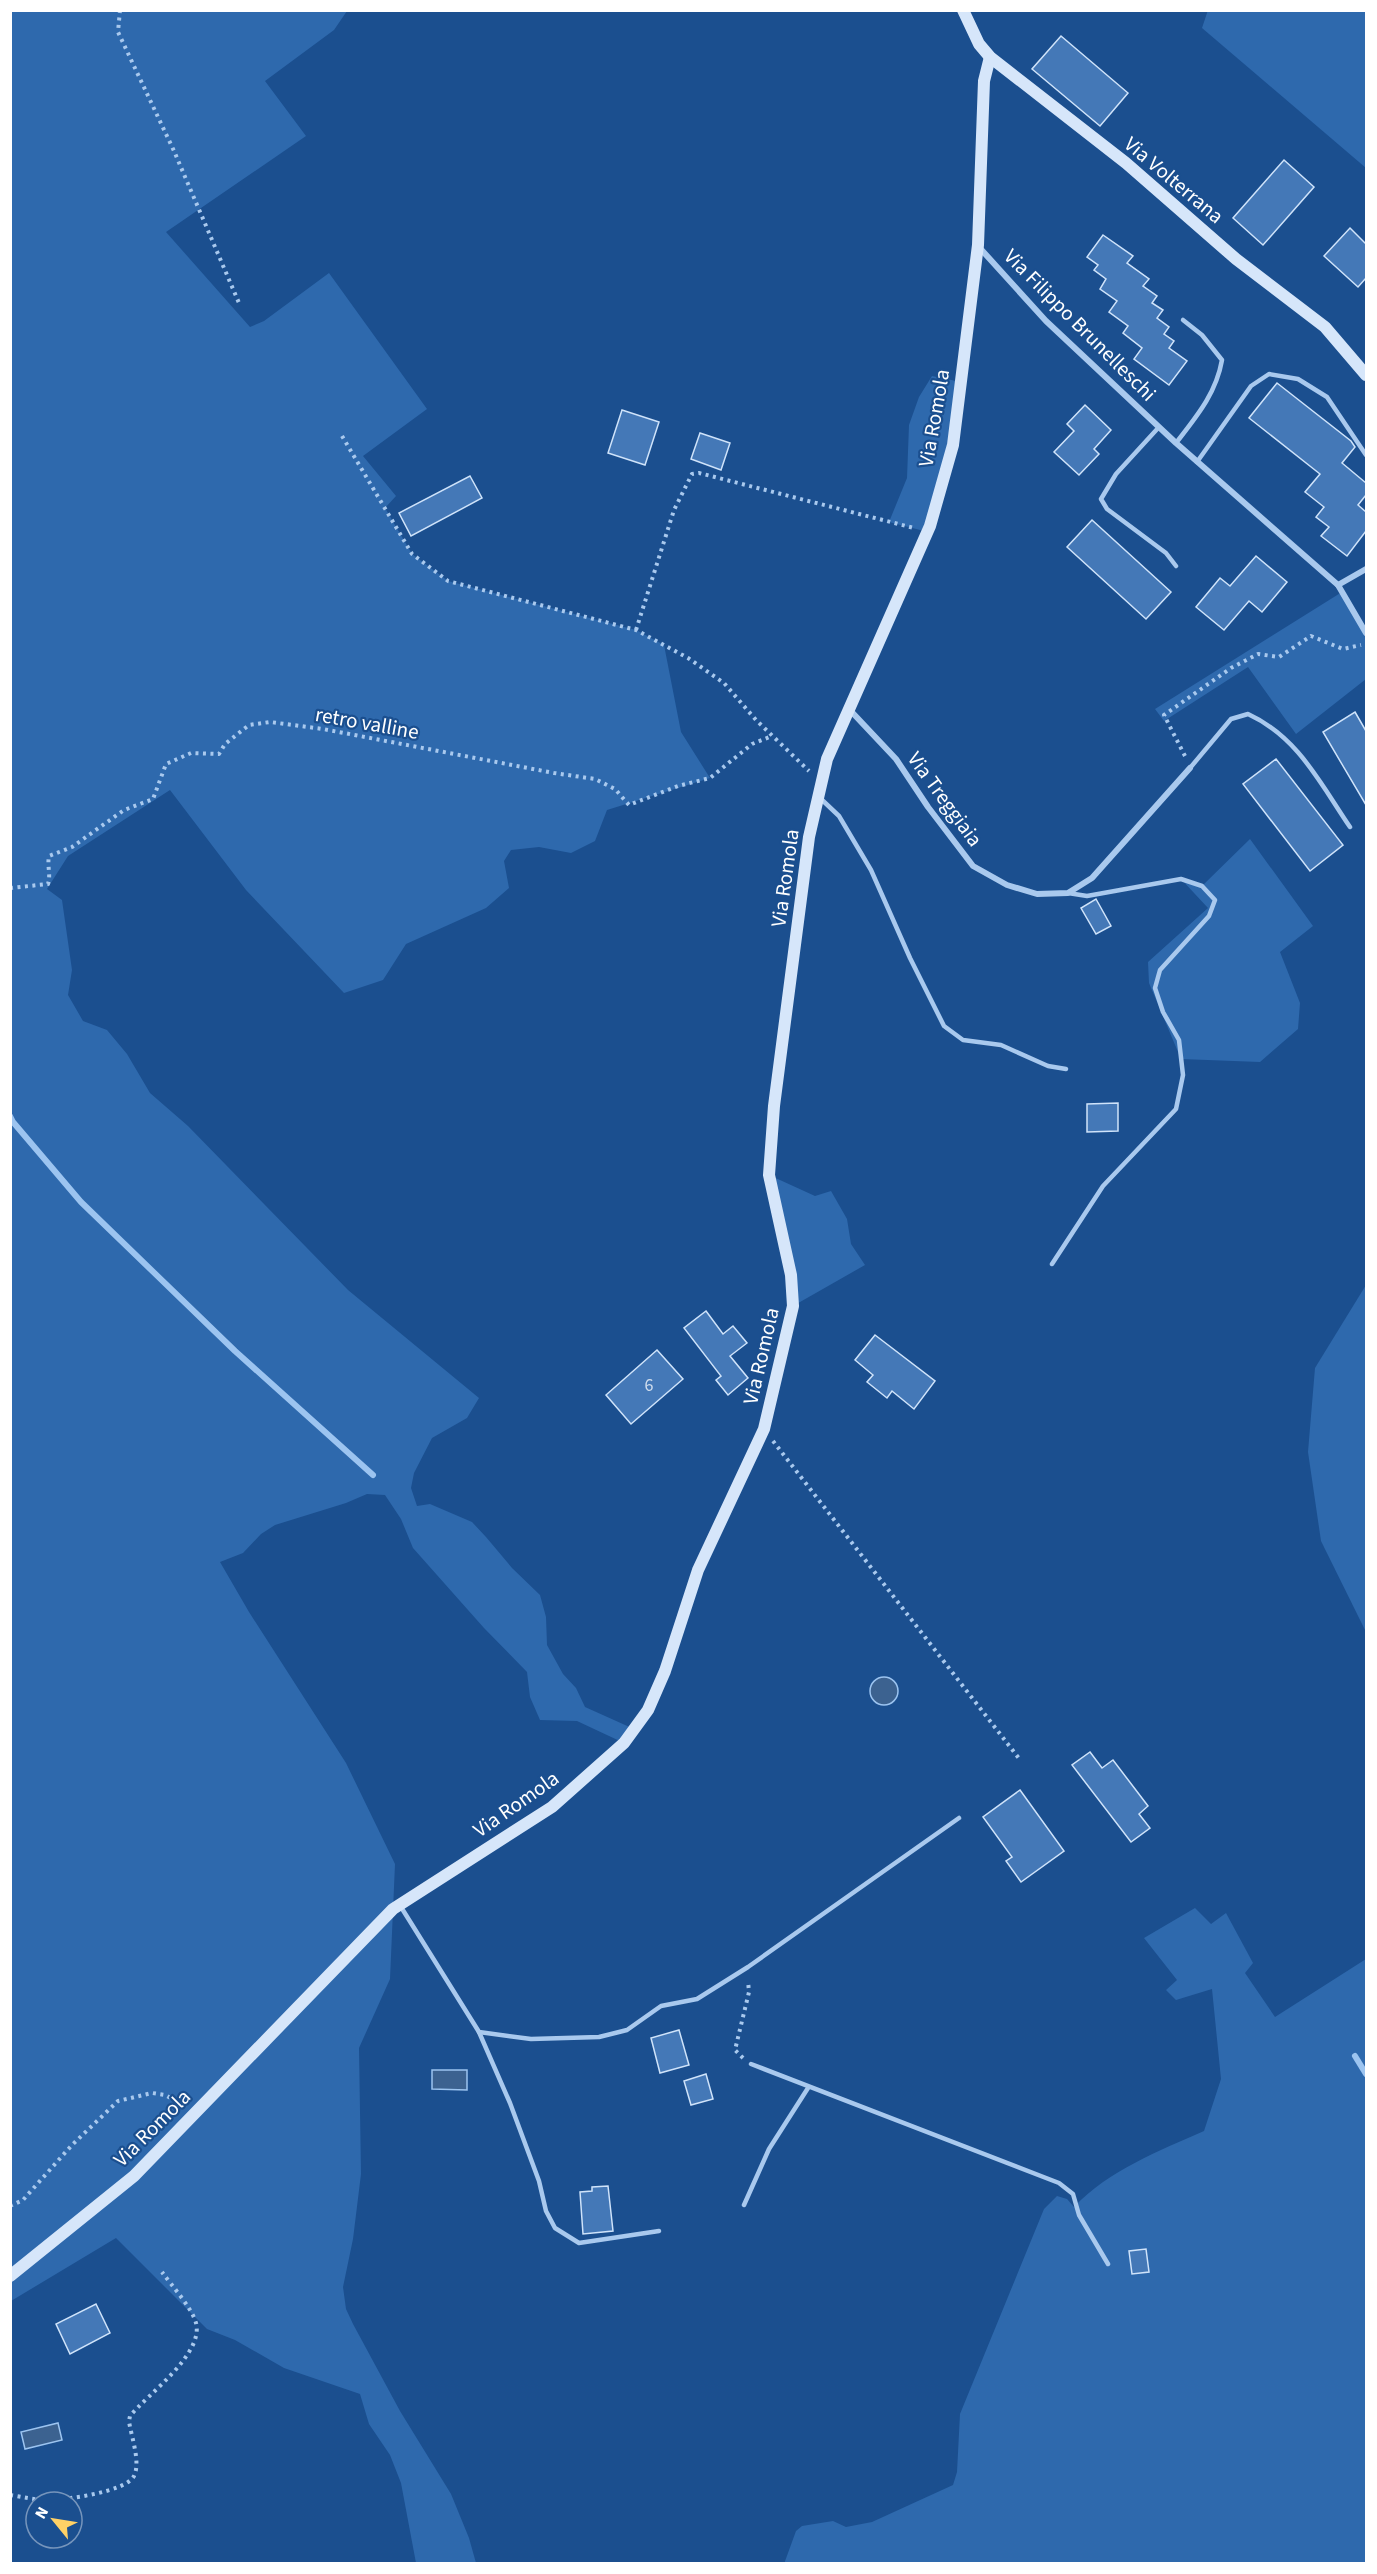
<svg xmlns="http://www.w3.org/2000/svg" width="1377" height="2574" font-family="'Source Sans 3',sans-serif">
<rect width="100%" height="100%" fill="#1b4f8f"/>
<!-- green -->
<g fill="#2e69ad">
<polygon points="1208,10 1366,11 1366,168 1202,28"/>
<polygon points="11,11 347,11 334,30 265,81 306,136 166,232 250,327 264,321 329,273 427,409 363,456 396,496 385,508 412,554 448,581 636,630 664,645 681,732 710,778 607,810 595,841 571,853 539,847 511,850 504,861 509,888 486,908 406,944 383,980 344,993 246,890 170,790 68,856 47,889 62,900 72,970 68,995 83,1021 107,1030 127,1054 150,1093 188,1126 348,1290 479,1398 467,1418 432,1438 414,1473 411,1488 417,1506 430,1504 472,1522 486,1537 512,1568 540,1595 546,1617 547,1645 563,1674 576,1688 585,1707 634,1729 624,1743 577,1721 540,1720 530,1697 527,1672 484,1628 413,1548 401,1519 385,1495 367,1494 346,1503 275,1525 261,1534 243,1553 220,1562 249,1612 346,1763 395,1864 390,1979 359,2048 361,2174 353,2239 343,2287 346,2309 353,2324 400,2411 451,2494 469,2538 476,2563 416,2563 401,2483 390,2455 369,2424 360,2394 284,2368 235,2340 207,2329 116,2238 11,2301"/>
<polygon points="932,376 961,382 928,532 889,522 907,478 909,425 919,397"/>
<polygon points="1342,592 1366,633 1366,679 1296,734 1248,667 1164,721 1155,709"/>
<polygon points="1250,839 1313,926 1280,952 1300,1003 1298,1029 1260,1062 1181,1059 1149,983 1148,962 1208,908 1181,879 1202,886"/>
<polygon points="769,1175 815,1196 831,1191 847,1219 851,1244 865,1265 793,1306"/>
<polygon points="1366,1285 1366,1632 1321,1541 1308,1452 1315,1368"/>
<path d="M1195 1908 1211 1924 1226 1913 1253 1963 1245 1973 1275 2017 1366 1959V2563L784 2564 796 2531 802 2526 833 2521 846 2527 872 2522 953 2485 957 2472 960 2414 1044 2209 1057 2196 1067 2199 1074 2207C1109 2170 1159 2151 1204 2131L1221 2079 1212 1989 1176 2000 1166 1990 1177 1980 1144 1938Z"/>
</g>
<!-- water -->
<g fill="#3c6290" stroke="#9cc4f0" stroke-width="1.5">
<circle cx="884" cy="1691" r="14"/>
<polygon points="432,2070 467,2070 467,2090 432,2089"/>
<polygon points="58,2423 62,2440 25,2449 21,2432"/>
</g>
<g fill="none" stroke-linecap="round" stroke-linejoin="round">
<!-- stream -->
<g stroke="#9cc4f0" stroke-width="6">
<polyline points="10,1116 13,1122 81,1202 235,1351 373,1475"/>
<polyline points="1355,2056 1366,2074"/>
</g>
</g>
<!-- building -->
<g fill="#4478b7" stroke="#cfe3fa" stroke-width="1.5">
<polygon points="1061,36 1128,93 1100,126 1032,69"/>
<polygon points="1284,160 1314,187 1263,245 1233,218"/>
<polygon points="1350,228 1366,244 1366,278 1358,287 1324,256"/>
<polygon points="1103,235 1133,256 1127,263 1149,279 1143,286 1157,296 1152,303 1163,310 1157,318 1169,327 1164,334 1174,341 1169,348 1187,361 1169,385 1134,359 1142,348 1123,333 1128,326 1109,312 1117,301 1100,289 1106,279 1094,270 1098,265 1087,257"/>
<polygon points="1277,383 1351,441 1355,447 1342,463 1366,483 1366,495 1358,505 1366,512 1366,531 1347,556 1321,536 1329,527 1316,517 1324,507 1305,492 1320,474 1249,418"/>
<polygon points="1085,405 1111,430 1094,449 1099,454 1079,475 1054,452 1074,431 1067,424"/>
<polygon points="622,410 659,422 645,465 608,453"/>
<polygon points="700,433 730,443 721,470 691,459"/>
<polygon points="470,476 482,498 411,536 399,513"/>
<polygon points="1092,520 1171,592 1146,619 1067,547"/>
<polygon points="1256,556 1287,582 1262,612 1249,601 1224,630 1196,607 1220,578 1230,586"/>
<polygon points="1355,712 1366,731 1366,805 1323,732"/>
<polygon points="1276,759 1343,845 1310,871 1243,784"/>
<polygon points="1096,899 1111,926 1096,934 1081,908"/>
<polygon points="1118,1103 1118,1131 1087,1132 1087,1104"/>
<polygon points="706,1311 723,1334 733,1326 747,1343 730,1356 748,1378 728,1395 716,1380 721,1376 684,1328"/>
<polygon points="875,1335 935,1381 914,1409 892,1391 887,1398 867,1382 873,1375 855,1360"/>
<polygon points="657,1350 683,1379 631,1424 606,1395"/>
<polygon points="1090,1752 1102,1768 1113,1760 1148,1806 1139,1814 1150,1828 1131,1842 1072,1765"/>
<polygon points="1020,1790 1064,1851 1021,1882 1006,1861 1012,1857 983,1817"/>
<polygon points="679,2030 689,2065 660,2073 651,2038"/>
<polygon points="706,2074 713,2099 691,2105 684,2081"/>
<polygon points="608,2186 613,2231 583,2234 580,2192 592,2191 592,2187"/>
<polygon points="1146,2249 1149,2272 1132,2274 1129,2251"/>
<polygon points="96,2304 110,2333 70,2354 56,2324"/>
</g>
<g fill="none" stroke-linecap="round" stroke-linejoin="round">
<!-- path -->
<g stroke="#a9c9ee" stroke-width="4" stroke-dasharray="3 4.5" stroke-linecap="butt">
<polyline points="120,10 118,32 174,151 239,303"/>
<polyline points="342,436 412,554 448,581 636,630 688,658 724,683 756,720 809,771"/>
<polyline points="636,630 674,510 692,474 699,473 914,528"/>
<polyline points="1185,756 1164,715 1231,668 1258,654 1279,657 1311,636 1343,649 1361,645"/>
<path d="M10 888 48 884C51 875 47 866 49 856L72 847 124 810 153 799 166 764 191 753 219 754 225 744 249 725 270 722 323 729 554 773 595 779 615 789 629 805 678 786 710 778 752 744 772 736"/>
<polyline points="773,1441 1021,1761"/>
<polyline points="743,2058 735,2050 749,1992 748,1981"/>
<polyline points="10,2206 23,2200 72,2145 118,2101 152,2093 165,2095 182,2104"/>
<path d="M10 2495C23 2497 35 2500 47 2500 65 2500 126 2492 134 2476 141 2462 131 2436 129 2421L130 2416C148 2394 204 2354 196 2323 192 2308 172 2286 162 2272"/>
</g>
<!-- lane -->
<g stroke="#a9c9ee" stroke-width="4.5">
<polyline points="1159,427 1116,474 1101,499 1107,509 1166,553 1176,566"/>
<path d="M1176 443C1196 417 1216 394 1222 360L1202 335 1183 320"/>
<polyline points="1197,462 1251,386 1269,374 1298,379 1327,397 1366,455"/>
<path d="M1190 768 1231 719 1248 714C1298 737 1320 783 1350 827"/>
<polyline points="820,798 839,816 871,870 910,958 944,1026 963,1040 1001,1045 1048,1066 1066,1069"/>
<polyline points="1052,1264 1103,1186 1176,1109 1183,1075 1179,1040 1163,1012 1155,988 1160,970 1209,916 1215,900 1202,886 1181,879 1087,896 1068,893"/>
<polyline points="401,1907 479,2032 531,2039 599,2037 627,2030 661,2006 697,1999 748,1967 959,1818"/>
<polyline points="479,2032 510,2103 539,2181 546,2211 555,2228 579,2243 659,2231"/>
<polyline points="751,2064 1059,2183 1073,2194 1079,2215 1108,2264"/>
<polyline points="744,2205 769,2149 808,2088"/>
</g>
<!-- street -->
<g stroke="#a9c9ee" stroke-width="6">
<polyline points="978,246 1046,321 1176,443 1338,585 1366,633"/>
<polyline points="1338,585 1366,569"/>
<polyline points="848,708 896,759 928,807 973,866 1007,885 1037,894 1068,893 1092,878 1190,768"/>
</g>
<!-- secondary -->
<g stroke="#d6e6fa" stroke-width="12">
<polyline points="963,10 979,44 990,57 1126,163 1236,259 1325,327 1366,375"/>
<polyline points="10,2276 134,2176 393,1909 552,1807 624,1743 648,1710 665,1671 698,1570 764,1429 793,1306 791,1275 769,1175 774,1106 809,837 827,759 930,526 953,445 978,245 984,81 990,57"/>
</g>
</g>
<g text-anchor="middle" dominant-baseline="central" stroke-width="4.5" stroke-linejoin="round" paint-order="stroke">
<!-- number labels -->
<g font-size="18" fill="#d0dded">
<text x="649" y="1385">6</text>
</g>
<!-- street labels -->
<g font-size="21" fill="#fff" stroke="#1b4f8f">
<text transform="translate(1174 180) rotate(40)">Via Volterrana</text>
<text transform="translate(1080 325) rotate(45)">Via Filippo Brunelleschi</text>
<text transform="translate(934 418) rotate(-80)">Via Romola</text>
<text transform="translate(367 723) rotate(10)">retro valline</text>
<text transform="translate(945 799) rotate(54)">Via Treggiaia</text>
<text transform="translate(785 878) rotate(-82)">Via Romola</text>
<text transform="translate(761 1356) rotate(-77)">Via Romola</text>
<text transform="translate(516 1804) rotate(-35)">Via Romola</text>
<text transform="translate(152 2128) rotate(-45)">Via Romola</text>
</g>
</g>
<!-- border -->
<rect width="1377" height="2574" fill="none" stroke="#ffffff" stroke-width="24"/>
<!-- north arrow -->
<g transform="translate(54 2520) rotate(300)"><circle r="28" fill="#1b4f8f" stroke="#7695bc" stroke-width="1.5"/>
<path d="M0-4.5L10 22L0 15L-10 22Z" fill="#ffd166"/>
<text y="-9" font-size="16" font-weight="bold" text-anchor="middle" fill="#ffffff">N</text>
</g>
</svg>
